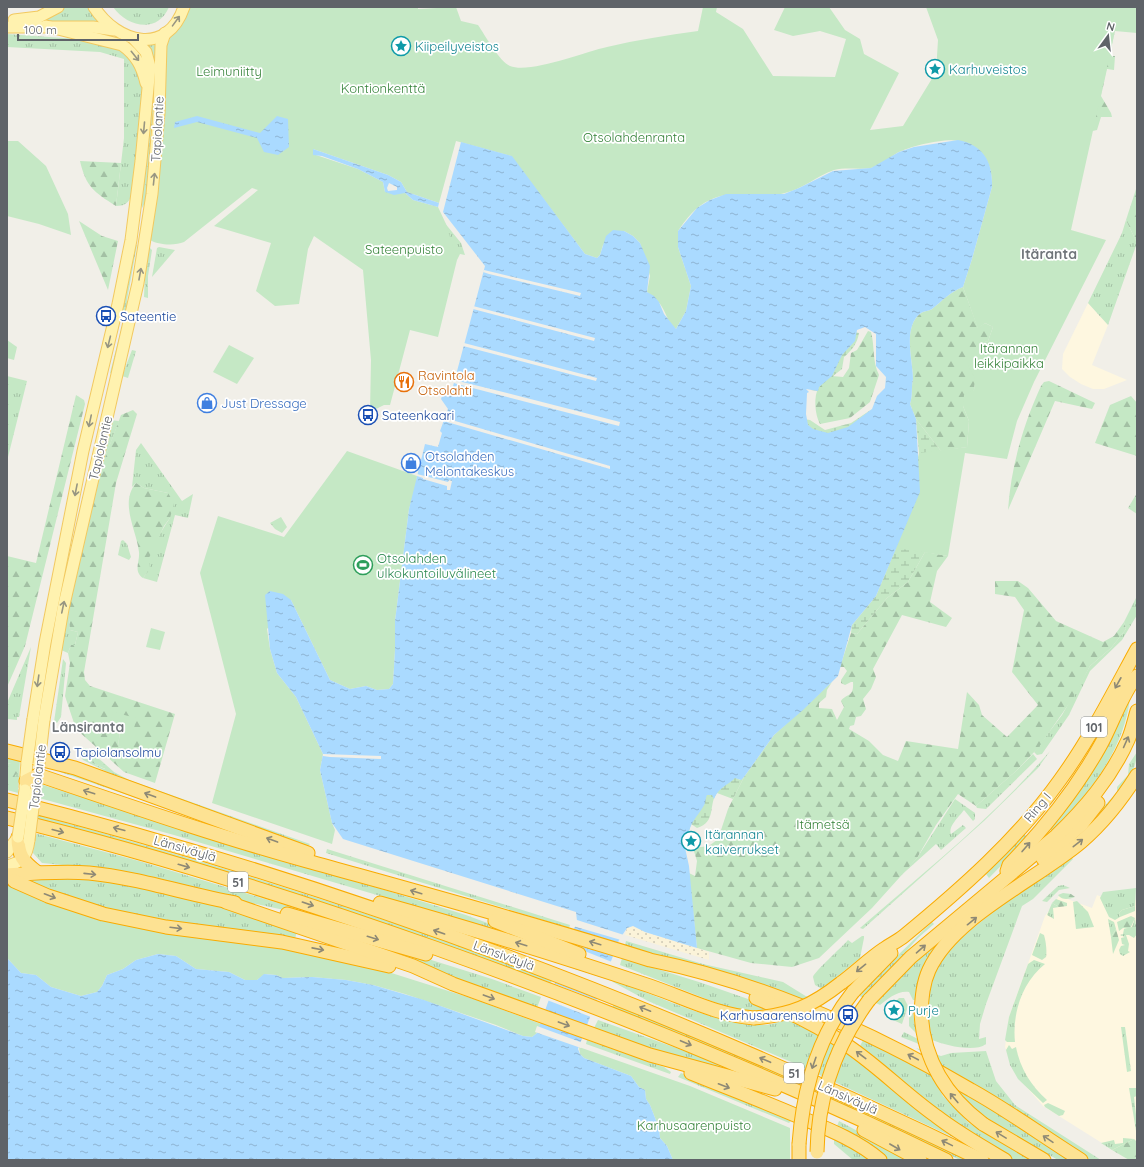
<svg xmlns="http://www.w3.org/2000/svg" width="1144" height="1167" font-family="Quicksand,sans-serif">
<defs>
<pattern id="grass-tufts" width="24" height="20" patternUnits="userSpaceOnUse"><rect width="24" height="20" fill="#c5e8c5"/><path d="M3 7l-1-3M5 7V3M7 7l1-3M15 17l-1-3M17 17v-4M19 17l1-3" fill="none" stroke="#a3c0a4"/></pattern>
<pattern id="forest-firs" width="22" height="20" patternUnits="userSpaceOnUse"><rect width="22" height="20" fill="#c5e8c5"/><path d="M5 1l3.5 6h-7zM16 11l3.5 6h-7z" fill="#a3c0a4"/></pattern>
<pattern id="wetland-marsh" width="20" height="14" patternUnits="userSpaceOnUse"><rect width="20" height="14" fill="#c5e8c5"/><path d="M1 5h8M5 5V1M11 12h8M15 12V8" fill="none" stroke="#a3c0a4"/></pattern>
<pattern id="sand-dots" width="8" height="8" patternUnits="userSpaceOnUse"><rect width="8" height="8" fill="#fbf3d9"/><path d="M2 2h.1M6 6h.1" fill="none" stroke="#cec8b4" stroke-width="1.8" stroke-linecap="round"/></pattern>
<pattern id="water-ripples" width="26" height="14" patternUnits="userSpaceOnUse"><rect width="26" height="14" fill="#aadaff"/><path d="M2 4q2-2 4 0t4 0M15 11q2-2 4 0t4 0" fill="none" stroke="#8eb4d2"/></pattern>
</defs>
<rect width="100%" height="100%" fill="#f1efe8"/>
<!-- commercial -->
<g fill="#fef7e0">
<polygon points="1088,303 1108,325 1092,365 1127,380 1104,389 1093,389 1081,384 1070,377 1062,369 1063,354"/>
<polygon points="1097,895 1129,908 1137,898 1137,1160 1129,1160 1043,1106 1016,1075 1005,1047 1009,1017 1045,916 1059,896 1092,908"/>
</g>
<!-- grass -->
<g fill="url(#grass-tufts)" fill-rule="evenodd">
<polygon points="63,7 91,7 101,23 28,25"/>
<path d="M113 7H169C158 34 127 27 113 7Z"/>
<path d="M7 34 91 40 117 46 132 58 142 82 143 91 132 195C129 203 124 206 116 206L124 138V59L100 52 7 47Z"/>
<polygon points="156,42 151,163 145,203 142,208 146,44"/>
<polygon points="1126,220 1137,243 1108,325 1088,303 1122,233"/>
<polygon points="444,222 461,243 465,255 460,254 457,260 432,253"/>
<polygon points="134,244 137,245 127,300 127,315 113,374 110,373 123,322 123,305"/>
<polygon points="149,247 152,250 148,276 148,298 144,297 145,272"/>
<polygon points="159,247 175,250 152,277 157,248"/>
<polygon points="132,350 136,351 128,378 122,376"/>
<polygon points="7,376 27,381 7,461"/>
<polygon points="110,420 119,421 98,476"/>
<path d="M141 443 182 501 193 494 188 518 175 515 157 582 143 578C149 572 148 566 149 558 150 550 165 525 170 518L168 493 144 488 136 483 132 487 136 450Z"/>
<polygon points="281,517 287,527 282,533 275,529 270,523"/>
<polygon points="123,540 127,544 131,557 129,560 118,555 121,541"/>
<polygon points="1137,596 1137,615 1122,640 1090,671 1069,715 1042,754 1037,755 1034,752 1062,715 1090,666 1111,648 1126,629 1124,622"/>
<polygon points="68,605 70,630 78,632 75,645 71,645 68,653 61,650"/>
<polygon points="31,647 19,717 17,717 17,720 7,719 7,703"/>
<polygon points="63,659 66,663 61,717 57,723 54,722"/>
<path d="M1130 698C1124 750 1089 795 1052 830L1048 829 1096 766Z"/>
<path d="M82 748H87L114 772 129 780 310 844 307 847 127 782 83 760 78 753ZM83 750C91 749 103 761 105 769 97 766 86 760 82 752Z"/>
<path d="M1050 751 1038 768 984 821 863 929 860 928C925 871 994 817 1050 751Z"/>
<path d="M1137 752C1137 776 1113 799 1099 816V812L1117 792V787L1128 775 1129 764Z"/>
<polygon points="7,753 53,765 195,818 60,772 56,768 20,760 18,793 7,790 7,778 13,778 11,763 7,764"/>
<polygon points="1033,754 1037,759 986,809 977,808 976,806 1016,771"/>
<polygon points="43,785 466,915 543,944 174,835 39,798 41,786"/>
<path d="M955 799 975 813V819L973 821 964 810C959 817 948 826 951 834L963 825 966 828 941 850 936 844 897 879 917 858Z"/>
<path d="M37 815C211 862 383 916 552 980L551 983C460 950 369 917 277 888 198 862 117 841 36 819Z"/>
<polygon points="38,834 139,861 298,909 298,913 83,867 42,863 33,853 34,835"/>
<polygon points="1024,834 1028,838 989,878 986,874"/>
<polygon points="327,849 570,925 569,928 326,853"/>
<path d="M1070 856 1073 859 1033 899 1022 906 986 1004 980 1024 979 1039 986 1037V1044C974 1053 945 1045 932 1040 926 1017 926 991 937 969 946 949 965 935 982 921 1010 898 1039 877 1070 856Z"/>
<path d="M52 878C135 879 219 905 297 931L295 939 181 923 81 903 23 880Z"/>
<polygon points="1063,885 1070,888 1059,890 1047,902 1042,901 1058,886"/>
<polygon points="1136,888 1135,906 1122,910 1119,913 1120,917 1115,920 1109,917 1100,898 1103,892"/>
<polygon points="1077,901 1088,912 1094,927 1076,929 1073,902"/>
<polygon points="1052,903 1059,907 1053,908 1054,919 1047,915"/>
<polygon points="1135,918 1137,934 1134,938 1129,935 1126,935 1129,944 1128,951 1130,952 1123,956 1120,954 1119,950 1121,946 1125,945 1122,944 1121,938 1125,937 1120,935 1123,934 1124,929 1132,927"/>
<polygon points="1108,919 1114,922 1116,929 1111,937"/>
<polygon points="932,922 934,924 918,938 864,998 857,995"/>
<path d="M1040 933 1044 935C1046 942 1047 951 1046 957L1042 960 1032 955Z"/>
<path d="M862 936H864V938L860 958 822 989 815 985 813 977C814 972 841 948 848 940L852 943Z"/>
<polygon points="626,941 703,964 783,982 812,1000 798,998 631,947 625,945"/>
<path d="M935 945 937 946C924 962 917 980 915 1000H913L909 992C899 990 887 999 880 1005L876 1003 903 974Z"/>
<polygon points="390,947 492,979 541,997 537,1008 389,954"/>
<path d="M622 958 699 982 768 1006 832 1040 970 1145 796 1064 648 1001 613 982 611 979C647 991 749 1041 782 1020L762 1011 741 1010 724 1006 620 965Z"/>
<path d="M1034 960 1045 964C1022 982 1012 1014 1015 1042H1007L1005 1040 1009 1017 1028 964Z"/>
<polygon points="899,998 904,998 908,1006 902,1024 893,1020 902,1012 901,1004 896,1001"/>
<polygon points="613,1004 795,1079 968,1160 960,1160 795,1082 613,1007"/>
<polygon points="913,1013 916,1033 909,1026 909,1018"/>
<polygon points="598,1020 713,1061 743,1075 665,1054 594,1028"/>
<polygon points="1121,1027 1125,1027 1131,1071 1127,1072"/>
<polygon points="904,1032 918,1039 919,1044 901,1037"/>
<polygon points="864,1038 928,1069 943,1096 969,1123 1030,1160 1014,1160 951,1120 859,1048"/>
<polygon points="587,1040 664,1067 671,1072 670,1074 586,1044"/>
<path d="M1009 1045 1012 1049 1016 1047C1020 1068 1031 1086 1047 1100L1043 1103 1018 1079 1010 1065 1006 1050Z"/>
<polygon points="916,1048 941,1056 951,1053 986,1051 996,1081 1015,1105 1101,1160 1090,1160 947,1070"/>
<polygon points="681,1073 757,1103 850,1146 870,1160 853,1160 834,1144 834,1140 792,1120 789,1123 678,1077"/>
<polygon points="954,1088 997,1110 1075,1160 1058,1160 1009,1132 974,1109"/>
<polygon points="1129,1088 1137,1088 1137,1096 1134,1097 1137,1124 1136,1131"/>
<polygon points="1048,1103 1065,1111 1063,1115 1059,1116 1045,1107 1044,1105"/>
<polygon points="839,1121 911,1160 886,1160 836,1129"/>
<polygon points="1123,1138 1134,1139 1112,1150 1101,1143 1114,1140 1115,1144 1123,1143"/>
</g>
<!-- forest -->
<g fill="url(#forest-firs)" fill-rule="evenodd">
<polygon points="1115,31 1110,53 1112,56 1115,56 1114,70 1107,69 1101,96 1111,113 1112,117 1101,117 1097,130 1088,132"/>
<path d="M80 161 121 163 116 206C94 192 86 187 80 161Z"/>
<polygon points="1137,186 1137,243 1126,220"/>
<polygon points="79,221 102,236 118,241 108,290"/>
<path d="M963 287 978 328 985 323 993 327 988 341 981 343 974 390 963 406 969 421 967 447 941 451 916 419 910 404C913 395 911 387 913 379 913 359 902 327 921 313 924 311 929 311 932 309 942 301 950 292 963 287Z"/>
<path d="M868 331 871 332C875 347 872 361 879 375L870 402 850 418 820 424C815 415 813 396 819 387 822 383 828 379 832 376L843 377 849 368 851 353 857 350Z"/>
<path d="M1049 381 1095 403 1092 409 1055 401 1008 510C1011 467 1023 425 1041 386L1044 382Z"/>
<polygon points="76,395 84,400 85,404 25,646 7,687 7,556 36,563"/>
<polygon points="1131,396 1137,403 1137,456 1095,443 1110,405"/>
<path d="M133 410 137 414 116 483 84 672 85 680 90 686 175 714 155 783 124 772 76 729 65 696 70 663 68 653 71 645H75L78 632 70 630 68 605 90 517 98 476 121 415ZM121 724 130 749 118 746Z"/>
<path d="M136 483 144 488 168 493 174 503 170 518 164 526 149 558 150 569 143 578C133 571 140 562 139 552 137 531 119 503 136 483Z"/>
<polygon points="1137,493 1137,514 1128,508"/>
<path d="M925 552 948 556 937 571 930 602 952 618 946 627 902 615 873 669 876 677 871 689 863 699 866 709 861 716 856 717 854 725 850 726 849 729 869 741 883 755 898 761 906 741 958 749 967 692 979 705 982 715 1007 737 1038 705 1012 672 1024 610 1015 597 995 594V581H1018L1028 588 1056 621 1103 642 1114 636 1124 622 1126 629 1111 648 1090 666 1073 698 1038 748 1016 771 976 806 958 794 936 825 917 858 872 908 819 958 792 967 751 963 697 948 689 873 695 876 697 861 693 848 709 846 718 839 728 809 744 777 774 735 832 682 827 690 826 697 819 703V708L832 709 837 720 844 707 841 701C847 693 854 698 853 682H851L845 685 841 683V680L847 671 844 667H840L851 633 857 634 887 598 908 582Z"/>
<path d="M83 750C91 750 103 761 106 769 97 766 86 760 81 752Z"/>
<polygon points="11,763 15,766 17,773 13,778 7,778 7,764"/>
<path d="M1063 893 1071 894 1075 897C1069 899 1063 901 1058 895Z"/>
<polygon points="1056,899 1067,903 1067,906 1059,907 1052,903"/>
<polygon points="1135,906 1135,911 1120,917 1119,913 1122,910"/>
<polygon points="1131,916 1135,918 1130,929 1123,928 1119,931 1117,922"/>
<polygon points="1116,929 1119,940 1113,954 1111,937"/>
<polygon points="1134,1139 1137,1142 1137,1160 1129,1160 1112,1150"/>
</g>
<!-- wetland -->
<g fill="url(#wetland-marsh)">
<path d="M855 332 859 333C857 344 852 350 844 357L842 369 819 387 818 391 811 390 814 388Z"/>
<polygon points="872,409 850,430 815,435 804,419 810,420 825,430 851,423"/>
<polygon points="916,419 941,451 925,552 908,582 887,598 857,634 851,633 852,625 876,596 896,548 919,453"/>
<path d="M727 773 740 780 744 777 733 799 717 793C708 804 717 822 697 828L691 824 688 834H687L673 807Z"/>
</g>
<!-- sand -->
<polygon fill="url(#sand-dots)" points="633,926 645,932 709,952 709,960 625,935 627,928"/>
<!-- green -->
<g fill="#c5e8c5">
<path d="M189 7H418V9L456 7 461 21 478 25C485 35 499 61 510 66 530 74 584 52 607 47 637 40 667 35 698 31L703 7H717L716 12 743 29 773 76 835 77 846 39 820 31 793 36 774 30 785 7H829L845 30 860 39 864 54 899 73 870 130 903 126 936 72 938 40 926 7H1137V33L1115 31 1071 230 1106 240 1034 382 1017 421 1007 459 965 453 948 556 896 548 920 492 919 453 967 447 969 421 963 406 964 395 974 390 975 378 968 366 977 344 988 341 993 327 985 323 978 329 963 287 972 259 992 187C993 165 983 145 959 141 944 138 911 146 897 153 889 158 879 166 871 168 859 170 846 167 834 170 817 176 803 189 785 193 759 200 736 188 710 200 696 206 686 219 678 231V247L691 286 686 311 676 329C668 323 667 315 662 307 658 300 653 297 647 292L650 276 640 243 633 236 624 231 603 245 600 255 597 258 585 254 511 156 456 141 439 203 407 192 401 182 388 175 313 149 316 155 358 169 383 182 385 192 405 193 413 200 438 207 446 224 457 260 438 337 410 330 390 405H384L370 412 371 360 363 270 314 236 308 249 299 304 275 306 256 291 271 243 214 226 258 190 252 188 184 242C175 246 158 245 150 240L165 49C170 33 185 24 189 7Z"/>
<polygon points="7,141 18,141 46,166 68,214 71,235 39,224 7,216"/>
<polygon points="7,340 17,347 14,360 7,358"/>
<polygon points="229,345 254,358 237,384 213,372"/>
<polygon points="347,451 417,476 415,490 409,509 395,621 395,650 393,684 389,689 377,690 366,686 350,689 330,680 291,600 267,629 270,649 277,673 296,697 323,754 320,770 332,823 335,830 332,844 212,803 236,714 200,573 218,516 284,537"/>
<polygon points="151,628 165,632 160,650 146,647"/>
<polygon points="113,712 136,718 130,750 118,746 121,725 110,721"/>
<polygon points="7,883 29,893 382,970 477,1000 541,1024 537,1033 532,1037 523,1036 496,1025 405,994 373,985 346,980 312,977 283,978 276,975 265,974 257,980 245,980 229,972 196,969 176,956 158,954 136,960 123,969 107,975 102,986 97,992 81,996 51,987 36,975 21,973 7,958"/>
<polygon points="579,1047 690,1086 790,1128 790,1160 673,1160 667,1146 660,1138 659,1128 650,1105 646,1099 645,1090 639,1087 631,1076 584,1058 580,1054"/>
</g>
<!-- water -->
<g fill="url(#water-ripples)" fill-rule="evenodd">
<polygon points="197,116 260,133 277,116 288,119 289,147 278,155 264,152 257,138 197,122 174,128 175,122"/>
<path d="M958 140C984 145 993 163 992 187L972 259 963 287C950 292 942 301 932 309 929 311 924 311 921 313 902 327 913 360 913 379 911 388 913 395 910 404L916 419 920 492 876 596 852 625 838 676 803 710 774 735 744 777 741 780 735 778C728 785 718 788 714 799L712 795H707C705 799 706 803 703 807 697 817 687 826 689 839L684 843 689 866 697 948 645 932 633 926 627 928 619 940 578 1049 580 1054 584 1058 631 1076 639 1087 645 1090 646 1099 650 1105 659 1128 660 1138 667 1146 673 1160H7V958L21 973 36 975 51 987 81 996 97 992 102 986 107 975 123 969 136 960 158 954 176 956 196 969 229 972 245 980H257L264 974 276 975 283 978 312 977 346 980 373 985 424 1000 523 1036 532 1037 537 1033 577 921 576 912 343 839 332 823 320 770 323 754 296 697 277 673 270 649 265 595 270 591 283 594 291 600 330 680 350 689 366 686 377 690 389 689 393 684 395 650V621L409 509 425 444 438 447 442 433 440 431 448 409 441 399 442 396 447 395 452 390 485 266 443 212 461 142 512 156 585 254 597 258 600 255 606 236 613 230 624 231 633 236 640 243 650 266 647 292 654 296 659 302 664 314 676 329 686 311 691 286 678 247V231L697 208 710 200 726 194H784L799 188 833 171 871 168 899 152 914 147ZM865 327 876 334V366L886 377 885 388 877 396 872 409 848 427 828 433 813 429 808 425 806 414 807 393 809 392 806 389 818 391 819 387 832 376 842 355 855 341 857 330Z"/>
<path d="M313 149 388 175 401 182 407 192 439 203 438 207 413 200 405 193 394 195 385 192 383 182 358 169 322 156 313 155ZM389 183 397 187V190L388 191 387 188Z"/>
</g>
<!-- pier -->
<g fill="#f1efe8">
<polygon points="484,270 581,293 580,296 489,274 483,272"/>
<polygon points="473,306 595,338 594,341 473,309"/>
<polygon points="464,343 597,378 596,381 463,346"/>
<polygon points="454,380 495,390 620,422 619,426 457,384 454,383"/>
<polygon points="445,418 610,466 610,469 447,422 444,420"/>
<polygon points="417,474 448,482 449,480 452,481 450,490 447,490 447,486 423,479 423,478 417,476"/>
<polygon points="323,754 381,756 381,759 330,757 323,756"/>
<polygon points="575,920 577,920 624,935 621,940 573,926"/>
<polygon points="567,944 612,962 606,977"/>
<polygon points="560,964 606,979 598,998 554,981"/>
<polygon points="553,983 597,1000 591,1017 547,1000"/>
<polygon points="537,1026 583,1043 581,1048 535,1032"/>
</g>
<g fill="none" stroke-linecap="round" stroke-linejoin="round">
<defs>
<g id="major">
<path d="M94 7C117 43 167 57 184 7"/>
<polyline points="14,20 39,17 58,7"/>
<path d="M46 26 122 45C136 55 142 66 146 83"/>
<polyline points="7,27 93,27 114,30"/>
<polyline points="33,719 45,643 83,451 118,304 131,240 141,161 150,67 146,52 134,39"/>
<polyline points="44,720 63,609 138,283 152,194 159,113 161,45 165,33"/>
<polyline points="25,787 27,762"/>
<polyline points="7,852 18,837"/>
<path d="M7 866C23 862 27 856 29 840"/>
</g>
<g id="highway">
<polyline points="7,751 75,768 308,853"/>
<path d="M26 781 38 775C127 805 216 836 307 861 422 893 537 924 650 960 764 983 872 1032 971 1090 1009 1111 1044 1137 1081 1160"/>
<path d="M7 800C344 885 670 1009 982 1160"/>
<path d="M7 818C152 853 294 898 435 948 609 1010 780 1079 946 1160"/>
<path d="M18 837C18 855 23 862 37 872"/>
<polyline points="1043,859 1081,825 1098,803"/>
<path d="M1007 871 1009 865C1043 830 1076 789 1100 746 1111 727 1123 691 1137 676"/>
<path d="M7 875C35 873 61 871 89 873 139 878 186 894 235 903"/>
<polyline points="14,881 48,896 103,914 166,927 282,942 389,966"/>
<polyline points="226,902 413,966 453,984 650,1055 775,1089"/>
<path d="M380 903C470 928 560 956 650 986 685 998 717 1015 754 1018"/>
<polyline points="287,914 426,954"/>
<polyline points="495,921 579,954"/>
<path d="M841 983C856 972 869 959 884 949 891 944 898 941 904 936 960 890 1018 839 1060 780 1090 739 1113 693 1137 649"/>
<polyline points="853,992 891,953"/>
<path d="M756 998C788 1011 819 1026 848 1046 879 1067 905 1094 936 1116 958 1133 981 1146 1005 1160"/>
<path d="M869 1000 911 957 1056 836C1085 808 1111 778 1128 740 1132 731 1134 721 1137 711"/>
<path d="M921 1012C922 997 923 983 929 970 953 917 1036 880 1081 842 1103 823 1122 799 1137 775"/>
<path d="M691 1073C728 1088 765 1102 802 1118 828 1129 858 1141 880 1160"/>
<polyline points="983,1124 1044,1160"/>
<polyline points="864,1130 920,1160"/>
<polyline points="799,1144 799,1160"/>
</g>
</defs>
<!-- major casing -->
<use href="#major" stroke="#f2c960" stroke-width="13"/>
<!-- highway casing -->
<use href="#highway" stroke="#f9ab00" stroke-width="15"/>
<!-- major -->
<use href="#major" stroke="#fff2af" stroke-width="11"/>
<!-- highway -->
<use href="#highway" stroke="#fde293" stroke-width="13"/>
<defs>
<g id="major-bridge">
<polyline points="27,762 33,719"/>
<polyline points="39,764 44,720"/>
<polyline points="18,837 25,790"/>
<polyline points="29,840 35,792"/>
</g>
<g id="highway-bridge">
<path d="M921 1012C923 1059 946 1096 983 1124"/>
<path d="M754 1018C791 1015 812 1006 841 983"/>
<path d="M799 1144C803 1089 818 1036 853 992"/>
<path d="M817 1152C818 1095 835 1046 869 1000"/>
</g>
</defs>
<!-- major-bridge casing -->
<use href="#major-bridge" stroke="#f2c960" stroke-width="13" stroke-linecap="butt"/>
<!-- highway-bridge casing -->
<use href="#highway-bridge" stroke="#f9ab00" stroke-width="15" stroke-linecap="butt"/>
<!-- major-bridge -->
<use href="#major-bridge" stroke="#fff2af" stroke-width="11"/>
<!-- highway-bridge -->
<use href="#highway-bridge" stroke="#fde293" stroke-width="13"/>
</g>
<!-- one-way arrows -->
<defs><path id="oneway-shaft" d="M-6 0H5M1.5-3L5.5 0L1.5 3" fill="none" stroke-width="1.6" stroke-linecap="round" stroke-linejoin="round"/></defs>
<g stroke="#979581">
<use href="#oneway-shaft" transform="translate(176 21) rotate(-54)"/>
<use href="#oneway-shaft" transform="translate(135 56) rotate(51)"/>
<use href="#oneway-shaft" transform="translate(144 128) rotate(95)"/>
<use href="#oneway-shaft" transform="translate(154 179) rotate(-84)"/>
<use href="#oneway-shaft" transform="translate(140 274) rotate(-80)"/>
<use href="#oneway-shaft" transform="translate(109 342) rotate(104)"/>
<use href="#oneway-shaft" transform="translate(90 421) rotate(102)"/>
<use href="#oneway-shaft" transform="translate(76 490) rotate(101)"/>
<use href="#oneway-shaft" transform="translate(63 607) rotate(-78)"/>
<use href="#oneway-shaft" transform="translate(38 681) rotate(98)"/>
</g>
<g stroke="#8e8975">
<use href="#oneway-shaft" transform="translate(1118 683) rotate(119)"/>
<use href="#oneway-shaft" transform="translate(1126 742) rotate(-66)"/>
<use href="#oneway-shaft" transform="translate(89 792) rotate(-162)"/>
<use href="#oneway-shaft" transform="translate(150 795) rotate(-160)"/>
<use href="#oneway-shaft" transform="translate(119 829) rotate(-165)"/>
<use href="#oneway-shaft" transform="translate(58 831) rotate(15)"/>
<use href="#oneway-shaft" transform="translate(272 840) rotate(-160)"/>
<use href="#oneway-shaft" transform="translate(1078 843) rotate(-38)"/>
<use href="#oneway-shaft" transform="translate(1026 847) rotate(-49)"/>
<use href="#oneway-shaft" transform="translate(184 866) rotate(16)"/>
<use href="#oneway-shaft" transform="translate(90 874) rotate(6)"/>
<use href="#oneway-shaft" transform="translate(416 892) rotate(-163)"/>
<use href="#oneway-shaft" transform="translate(50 896) rotate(21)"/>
<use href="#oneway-shaft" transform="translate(308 904) rotate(19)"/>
<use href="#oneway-shaft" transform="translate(972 921) rotate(-39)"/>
<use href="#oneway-shaft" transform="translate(176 928) rotate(7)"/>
<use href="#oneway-shaft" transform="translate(439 932) rotate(-161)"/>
<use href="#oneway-shaft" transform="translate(373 938) rotate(17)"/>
<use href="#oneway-shaft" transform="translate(595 943) rotate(-163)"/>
<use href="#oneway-shaft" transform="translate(521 944) rotate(-163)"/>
<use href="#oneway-shaft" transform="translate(318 949) rotate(11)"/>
<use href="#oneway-shaft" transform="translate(921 949) rotate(-41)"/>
<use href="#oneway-shaft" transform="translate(861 968) rotate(141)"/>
<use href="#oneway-shaft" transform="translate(489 997) rotate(20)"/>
<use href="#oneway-shaft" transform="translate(645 1009) rotate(-158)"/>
<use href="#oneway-shaft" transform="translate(564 1024) rotate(20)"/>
<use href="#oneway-shaft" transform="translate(686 1043) rotate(23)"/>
<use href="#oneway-shaft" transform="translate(861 1055) rotate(-143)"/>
<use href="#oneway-shaft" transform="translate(913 1057) rotate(-152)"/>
<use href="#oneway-shaft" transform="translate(765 1060) rotate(-157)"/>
<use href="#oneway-shaft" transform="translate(814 1063) rotate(109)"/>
<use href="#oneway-shaft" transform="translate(724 1086) rotate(21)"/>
<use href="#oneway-shaft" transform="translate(954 1098) rotate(-130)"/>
<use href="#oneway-shaft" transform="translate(1001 1135) rotate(-149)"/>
<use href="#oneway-shaft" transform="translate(1048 1139) rotate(-146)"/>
<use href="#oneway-shaft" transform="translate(947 1143) rotate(-154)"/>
<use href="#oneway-shaft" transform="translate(895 1147) rotate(30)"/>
</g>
<!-- icons -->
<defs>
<symbol id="sight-ring" viewBox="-11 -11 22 22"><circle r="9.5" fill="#fff" stroke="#0f9aa8" stroke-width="1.5"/><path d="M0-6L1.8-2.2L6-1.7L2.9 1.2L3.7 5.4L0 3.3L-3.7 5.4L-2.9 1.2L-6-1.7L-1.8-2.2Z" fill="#0f9aa8"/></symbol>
<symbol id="bus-ring" viewBox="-11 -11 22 22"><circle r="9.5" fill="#fff" stroke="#1a4fb4" stroke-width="1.5"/><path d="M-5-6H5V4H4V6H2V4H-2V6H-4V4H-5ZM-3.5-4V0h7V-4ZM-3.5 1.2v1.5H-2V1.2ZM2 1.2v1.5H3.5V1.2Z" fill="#1a4fb4"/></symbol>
<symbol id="restaurant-ring" viewBox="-11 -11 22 22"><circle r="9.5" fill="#fff" stroke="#e8710a" stroke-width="1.5"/><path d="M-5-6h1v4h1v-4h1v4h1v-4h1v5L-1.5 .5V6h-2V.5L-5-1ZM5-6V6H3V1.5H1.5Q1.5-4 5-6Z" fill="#e8710a"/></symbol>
<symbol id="shop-ring" viewBox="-11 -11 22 22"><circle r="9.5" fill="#fff" stroke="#3f7fe0" stroke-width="1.5"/><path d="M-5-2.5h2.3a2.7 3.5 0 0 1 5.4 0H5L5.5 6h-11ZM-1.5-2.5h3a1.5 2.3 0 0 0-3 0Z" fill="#3f7fe0"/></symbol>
<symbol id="stadium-ring" viewBox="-11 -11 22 22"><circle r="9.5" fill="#fff" stroke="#2e9e5b" stroke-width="1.5"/><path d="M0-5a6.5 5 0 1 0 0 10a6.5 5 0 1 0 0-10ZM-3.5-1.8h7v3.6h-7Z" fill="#2e9e5b"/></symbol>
</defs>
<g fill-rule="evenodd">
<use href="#sight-ring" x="390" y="35" width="22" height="22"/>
<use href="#sight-ring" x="924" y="58" width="22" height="22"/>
<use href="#bus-ring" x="95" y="305" width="22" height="22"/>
<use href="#restaurant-ring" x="393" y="371" width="22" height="22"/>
<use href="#shop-ring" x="196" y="392" width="22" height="22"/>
<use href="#bus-ring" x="357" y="404" width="22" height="22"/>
<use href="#shop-ring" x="400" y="452" width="22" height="22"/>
<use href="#stadium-ring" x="352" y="554" width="22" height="22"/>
<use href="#bus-ring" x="49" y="741" width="22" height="22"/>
<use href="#sight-ring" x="680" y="830" width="22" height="22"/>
<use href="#sight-ring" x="883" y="999" width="22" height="22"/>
<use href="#bus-ring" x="837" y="1004" width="22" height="22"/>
</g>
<g text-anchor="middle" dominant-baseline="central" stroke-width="3.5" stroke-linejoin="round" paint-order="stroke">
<!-- shield labels -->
<g fill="#fff" stroke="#8f9295" stroke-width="1">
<rect x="1081" y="717" width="26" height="20" rx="3"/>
<rect x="228" y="872" width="20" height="20" rx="3"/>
<rect x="784" y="1063" width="20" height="20" rx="3"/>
</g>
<g font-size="12" font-weight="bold" fill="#5f6368">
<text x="1094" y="727">101</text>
<text x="238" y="882">51</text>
<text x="794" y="1073">51</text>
</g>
<!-- culture labels -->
<g font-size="13" fill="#0d838f" stroke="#fff" text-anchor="start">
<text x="415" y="46">Kiipeilyveistos</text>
<text x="949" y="69">Karhuveistos</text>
<text x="705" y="834">Itärannan<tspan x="705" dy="15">kaiverrukset</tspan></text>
<text x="908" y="1010">Purje</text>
</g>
<!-- park labels -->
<g font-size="13" fill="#348238" stroke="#fff">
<text x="229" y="71">Leimuniitty</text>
<text x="383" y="88">Kontionkenttä</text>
<text x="634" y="137">Otsolahdenranta</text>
<text x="404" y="249">Sateenpuisto</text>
<text x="1009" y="348">Itärannan<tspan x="1009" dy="15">leikkipaikka</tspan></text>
<text x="823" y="824">Itämetsä</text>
<text x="694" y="1125">Karhusaarenpuisto</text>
</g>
<!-- street labels -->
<g font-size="13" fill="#5f6368" stroke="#fff">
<text transform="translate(157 129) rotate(-87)">Tapiolantie</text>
<text transform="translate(100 448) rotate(-77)">Tapiolantie</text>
<text transform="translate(37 777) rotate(-83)">Tapiolantie</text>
<text transform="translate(1037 807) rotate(-50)">Ring I</text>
<text transform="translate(185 848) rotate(16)">Länsiväylä</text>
<text transform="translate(504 955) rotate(20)">Länsiväylä</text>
<text transform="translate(848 1097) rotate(24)">Länsiväylä</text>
</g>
<!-- transit labels -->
<g font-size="13" fill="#164399" stroke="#fff" text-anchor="start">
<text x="120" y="316">Sateentie</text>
<text x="382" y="415">Sateenkaari</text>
<text x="74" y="752">Tapiolansolmu</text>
<text x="834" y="1015" text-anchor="end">Karhusaarensolmu</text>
</g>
<!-- food labels -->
<g font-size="13" fill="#c56008" stroke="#fff" text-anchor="start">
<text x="418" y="375">Ravintola<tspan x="418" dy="15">Otsolahti</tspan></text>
</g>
<!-- shop labels -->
<g font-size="13" fill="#366cbe" stroke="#fff" text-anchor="start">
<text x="221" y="403">Just Dressage</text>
<text x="425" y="456">Otsolahden<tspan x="425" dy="15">Melontakeskus</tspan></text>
</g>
<!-- leisure labels -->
<g font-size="13" fill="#27864d" stroke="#fff" text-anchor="start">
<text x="377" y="558">Otsolahden<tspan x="377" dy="15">ulkokuntoiluvälineet</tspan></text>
</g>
<!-- neighbourhood labels -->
<g font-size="14" font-weight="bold" fill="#70757a" stroke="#fff">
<text x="1049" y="254">Itäranta</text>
<text x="88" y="727">Länsiranta</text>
</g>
</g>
<!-- border -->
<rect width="1144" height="1167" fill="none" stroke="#5f6368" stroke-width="16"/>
<!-- north arrow -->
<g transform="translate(1108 36) rotate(15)" stroke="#ffffff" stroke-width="3" paint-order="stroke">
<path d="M0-3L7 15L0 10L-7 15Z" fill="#5f6368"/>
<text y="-6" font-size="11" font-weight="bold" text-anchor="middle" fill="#5f6368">N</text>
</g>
<!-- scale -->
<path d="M18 34v6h120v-6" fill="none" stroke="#5f6368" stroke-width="2"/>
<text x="24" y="34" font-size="12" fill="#5f6368" stroke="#ffffff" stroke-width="3" paint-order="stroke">100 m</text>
</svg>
